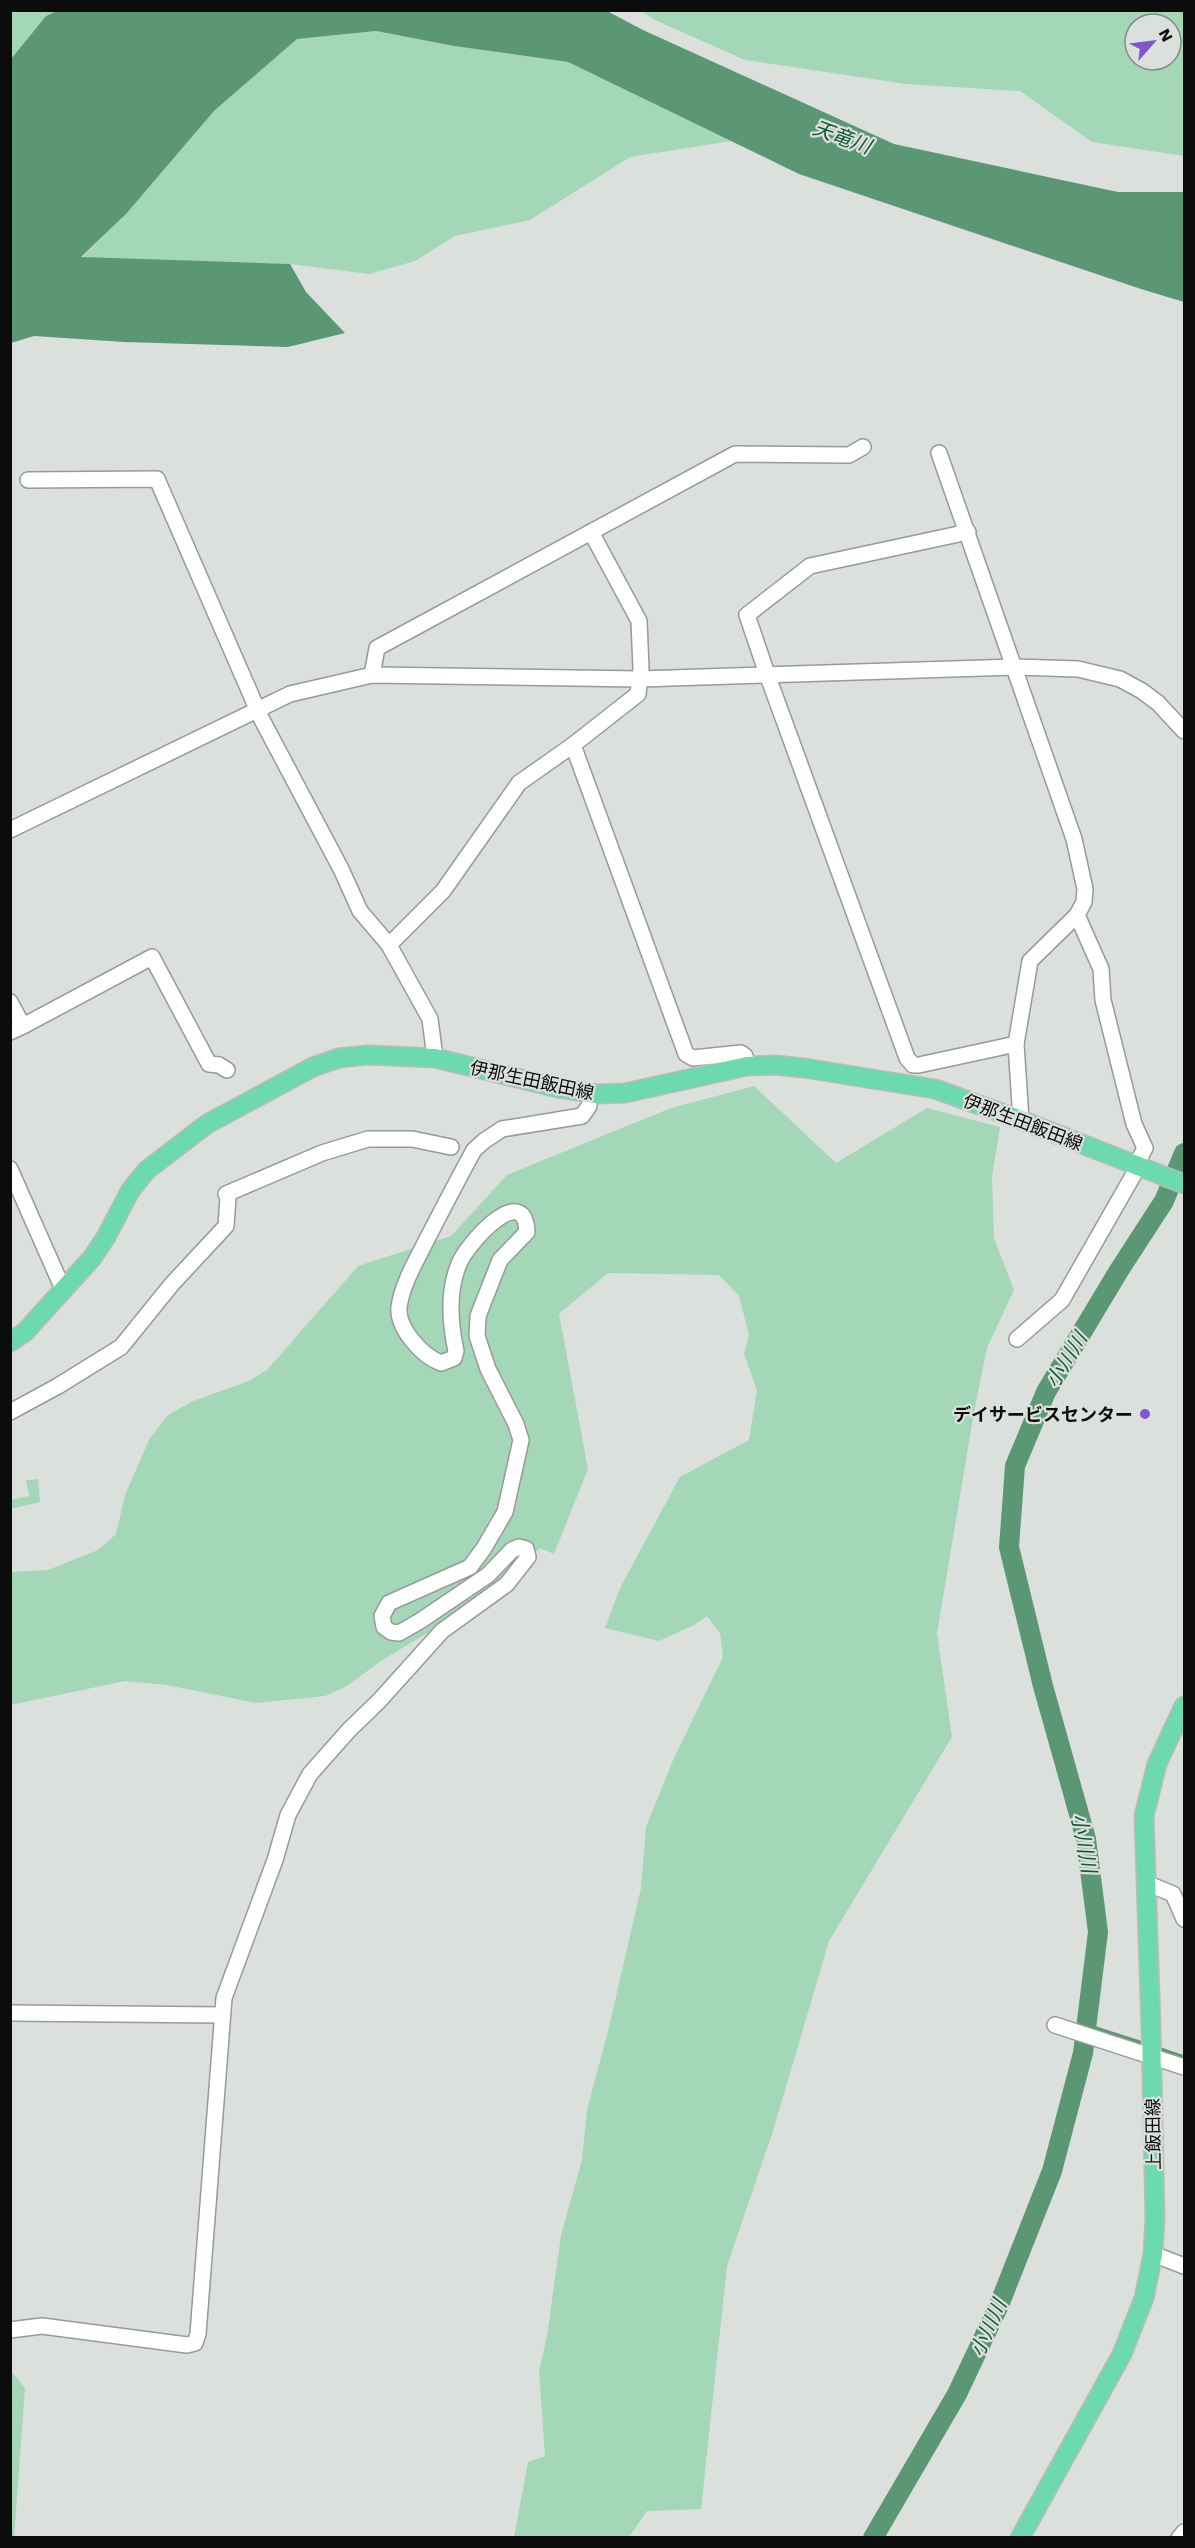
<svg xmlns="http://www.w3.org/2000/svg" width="1195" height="2548" font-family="'Work Sans','Noto Sans JP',sans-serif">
<rect width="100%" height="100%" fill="#dce0dd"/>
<!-- green -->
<g fill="#a3d7b7" fill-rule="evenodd">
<polygon points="11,11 57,11 46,16 11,59"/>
<path d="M641 11H1184V156L1092 142 1020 91 906 84 745 60 655 20ZM1135 24H1171V60H1135Z"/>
<polygon points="376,31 454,46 568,62 731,141 630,157 530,220 455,236 415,261 369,274 290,264 81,258 126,214 214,111 297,39"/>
<polygon points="754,1086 836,1163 927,1108 1000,1127 992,1177 994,1238 1014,1290 987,1348 974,1412 937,1633 952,1737 829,1941 773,2131 727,2266 701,2509 647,2511 629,2537 514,2537 528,2462 545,2456 539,2371 547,2336 561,2235 582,2160 587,2110 609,2027 641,1888 646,1827 674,1758 723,1657 720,1633 707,1616 694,1625 659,1641 605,1628 621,1586 680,1477 749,1440 757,1390 744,1354 749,1335 739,1296 719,1275 608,1273 559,1314 588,1469 554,1554 540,1548 441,1625 384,1659 345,1687 325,1696 256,1703 167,1685 125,1681 11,1705 11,1572 48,1570 98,1550 116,1534 125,1495 150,1438 168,1415 193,1401 249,1381 267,1370 358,1266 451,1236 507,1175 671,1108"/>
<polygon points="38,1479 40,1502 11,1509 11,1500 29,1496 26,1480"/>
<polygon points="10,2370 25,2388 14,2538 10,2537"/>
</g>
<!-- water -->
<polygon fill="#5c9775" points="57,11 607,11 643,30 894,144 1118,192 1184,192 1184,302 1141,289 799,174 568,62 454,46 376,31 297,39 214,111 126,214 81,257 290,264 306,292 345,333 288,347 124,342 34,336 11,343 11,59 46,16"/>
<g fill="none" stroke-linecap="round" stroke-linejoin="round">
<!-- stream -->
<g stroke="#5c9775" stroke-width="3">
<polyline points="1087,2025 1146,2044"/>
<polyline points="1158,2048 1184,2057"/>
</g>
<!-- river -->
<polyline stroke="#5c9775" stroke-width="20" points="873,2538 957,2394 999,2305 1052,2171 1083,2053 1098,1932 1086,1839 1043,1686 1009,1547 1015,1466 1046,1392 1118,1272 1164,1201 1184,1153"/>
<defs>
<g id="minor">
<polyline points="939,453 1074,839 1085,889 1084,902 1077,915 1030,961 1016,1044 1021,1120"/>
<polyline points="28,480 157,479 261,718 341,869 360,911 389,945 430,1019 435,1058"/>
<polyline points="968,532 810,566 747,615 767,674 907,1058 913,1065 919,1065 1016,1044"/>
<polyline points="372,675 377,648 735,454 849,455 863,447"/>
<polyline points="573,745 686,1054 693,1058 741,1053 745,1056 747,1066"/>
<polyline points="10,830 290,694 372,675 640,679 1015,667 1078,669 1120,679 1142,691 1158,703 1184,731"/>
<polyline points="1077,915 1101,969 1103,1000 1134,1124 1145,1148 1136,1165"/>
<polyline points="389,945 443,891 519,783 573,745 638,694 641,668 639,621 591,532"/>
<polyline points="10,1002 23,1026 10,1032"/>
<polyline points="23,1026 152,957 209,1064 219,1065 227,1070"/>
<polyline points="10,1169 63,1289"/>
<polyline points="1017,1339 1062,1300 1134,1174"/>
<polyline points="10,1412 58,1386 121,1347 172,1284 226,1226 228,1197 226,1194 322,1153 368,1139 412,1139 451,1147"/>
<polyline points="1146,1883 1173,1894 1184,1919"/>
<polyline points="10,2013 222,2015"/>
<polyline points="1055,2025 1184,2067"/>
<polyline points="1153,2254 1184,2266"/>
<path d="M10 2330 42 2326 187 2345 195 2343 198 2334 224 1998 275 1860 288 1815 310 1774 349 1730 379 1701 442 1631 507 1584 528 1557 526 1549 519 1547 512 1550 488 1575 420 1621 399 1633 391 1632 384 1627 382 1616 389 1603 470 1567 484 1548 505 1512 521 1440 516 1424 488 1369 477 1336 478 1316 500 1260 527 1232C524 1179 466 1245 459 1264 447 1292 450 1323 456 1351L454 1358 441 1363C422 1356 397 1328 399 1307 402 1285 415 1263 425 1243 441 1212 457 1181 474 1150L484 1141 502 1129 582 1116 589 1106"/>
<polyline points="1179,2538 1184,2532"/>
</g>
<g id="major">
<polyline points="10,1342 25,1332 92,1258 106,1237 130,1191 147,1170 207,1124 313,1067 339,1058 368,1055 435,1058 558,1088 597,1094 625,1093 747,1066 775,1065 804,1068 935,1089 1021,1120 1184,1184"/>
<polyline points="1020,2538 1122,2354 1144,2298 1153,2254 1155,2219 1151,2028 1144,1816 1157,1764 1184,1706"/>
</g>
</defs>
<!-- minor casing -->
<use href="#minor" stroke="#969a98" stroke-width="18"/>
<!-- major casing -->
<use href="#major" stroke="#bbb" stroke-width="21"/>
<!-- minor -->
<use href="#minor" stroke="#fff" stroke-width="15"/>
<!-- major -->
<use href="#major" stroke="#6dd9ae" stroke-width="18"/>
</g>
<!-- markers -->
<circle fill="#7f56d0" stroke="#dce0dd" stroke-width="2" cx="1145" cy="1414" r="6"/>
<g text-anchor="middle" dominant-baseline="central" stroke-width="4.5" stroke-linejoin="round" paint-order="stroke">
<!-- street labels -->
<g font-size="18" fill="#0b0c0b" stroke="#dce0dd">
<text transform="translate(532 1080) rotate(12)">伊那生田飯田線</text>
<text transform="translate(1023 1122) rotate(21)">伊那生田飯田線</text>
<text transform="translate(1153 2134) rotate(-91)">上飯田線</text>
</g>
<!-- poi labels -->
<g font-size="18" font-weight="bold" fill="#0b0c0b" stroke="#dce0dd" text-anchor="end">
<text x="1133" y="1414">デイサービスセンター</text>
</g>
<!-- water labels -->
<g font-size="20" font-style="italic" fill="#0e5736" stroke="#dce0dd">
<text transform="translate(842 137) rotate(20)">天竜川</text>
<text transform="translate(1066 1360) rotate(-59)">小川川</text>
<text transform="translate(1084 1843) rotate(79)">小川川</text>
<text transform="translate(988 2328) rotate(-66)">小川川</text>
</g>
</g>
<!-- border -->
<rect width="1195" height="2548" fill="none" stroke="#0b0c0b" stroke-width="24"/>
<!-- north arrow -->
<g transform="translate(1153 42) rotate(62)"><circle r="28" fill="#dce0dd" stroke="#888b89" stroke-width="1.5"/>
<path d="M0-4.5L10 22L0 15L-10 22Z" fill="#7f56d0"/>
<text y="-9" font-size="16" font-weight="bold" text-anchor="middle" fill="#0b0c0b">N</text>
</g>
</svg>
